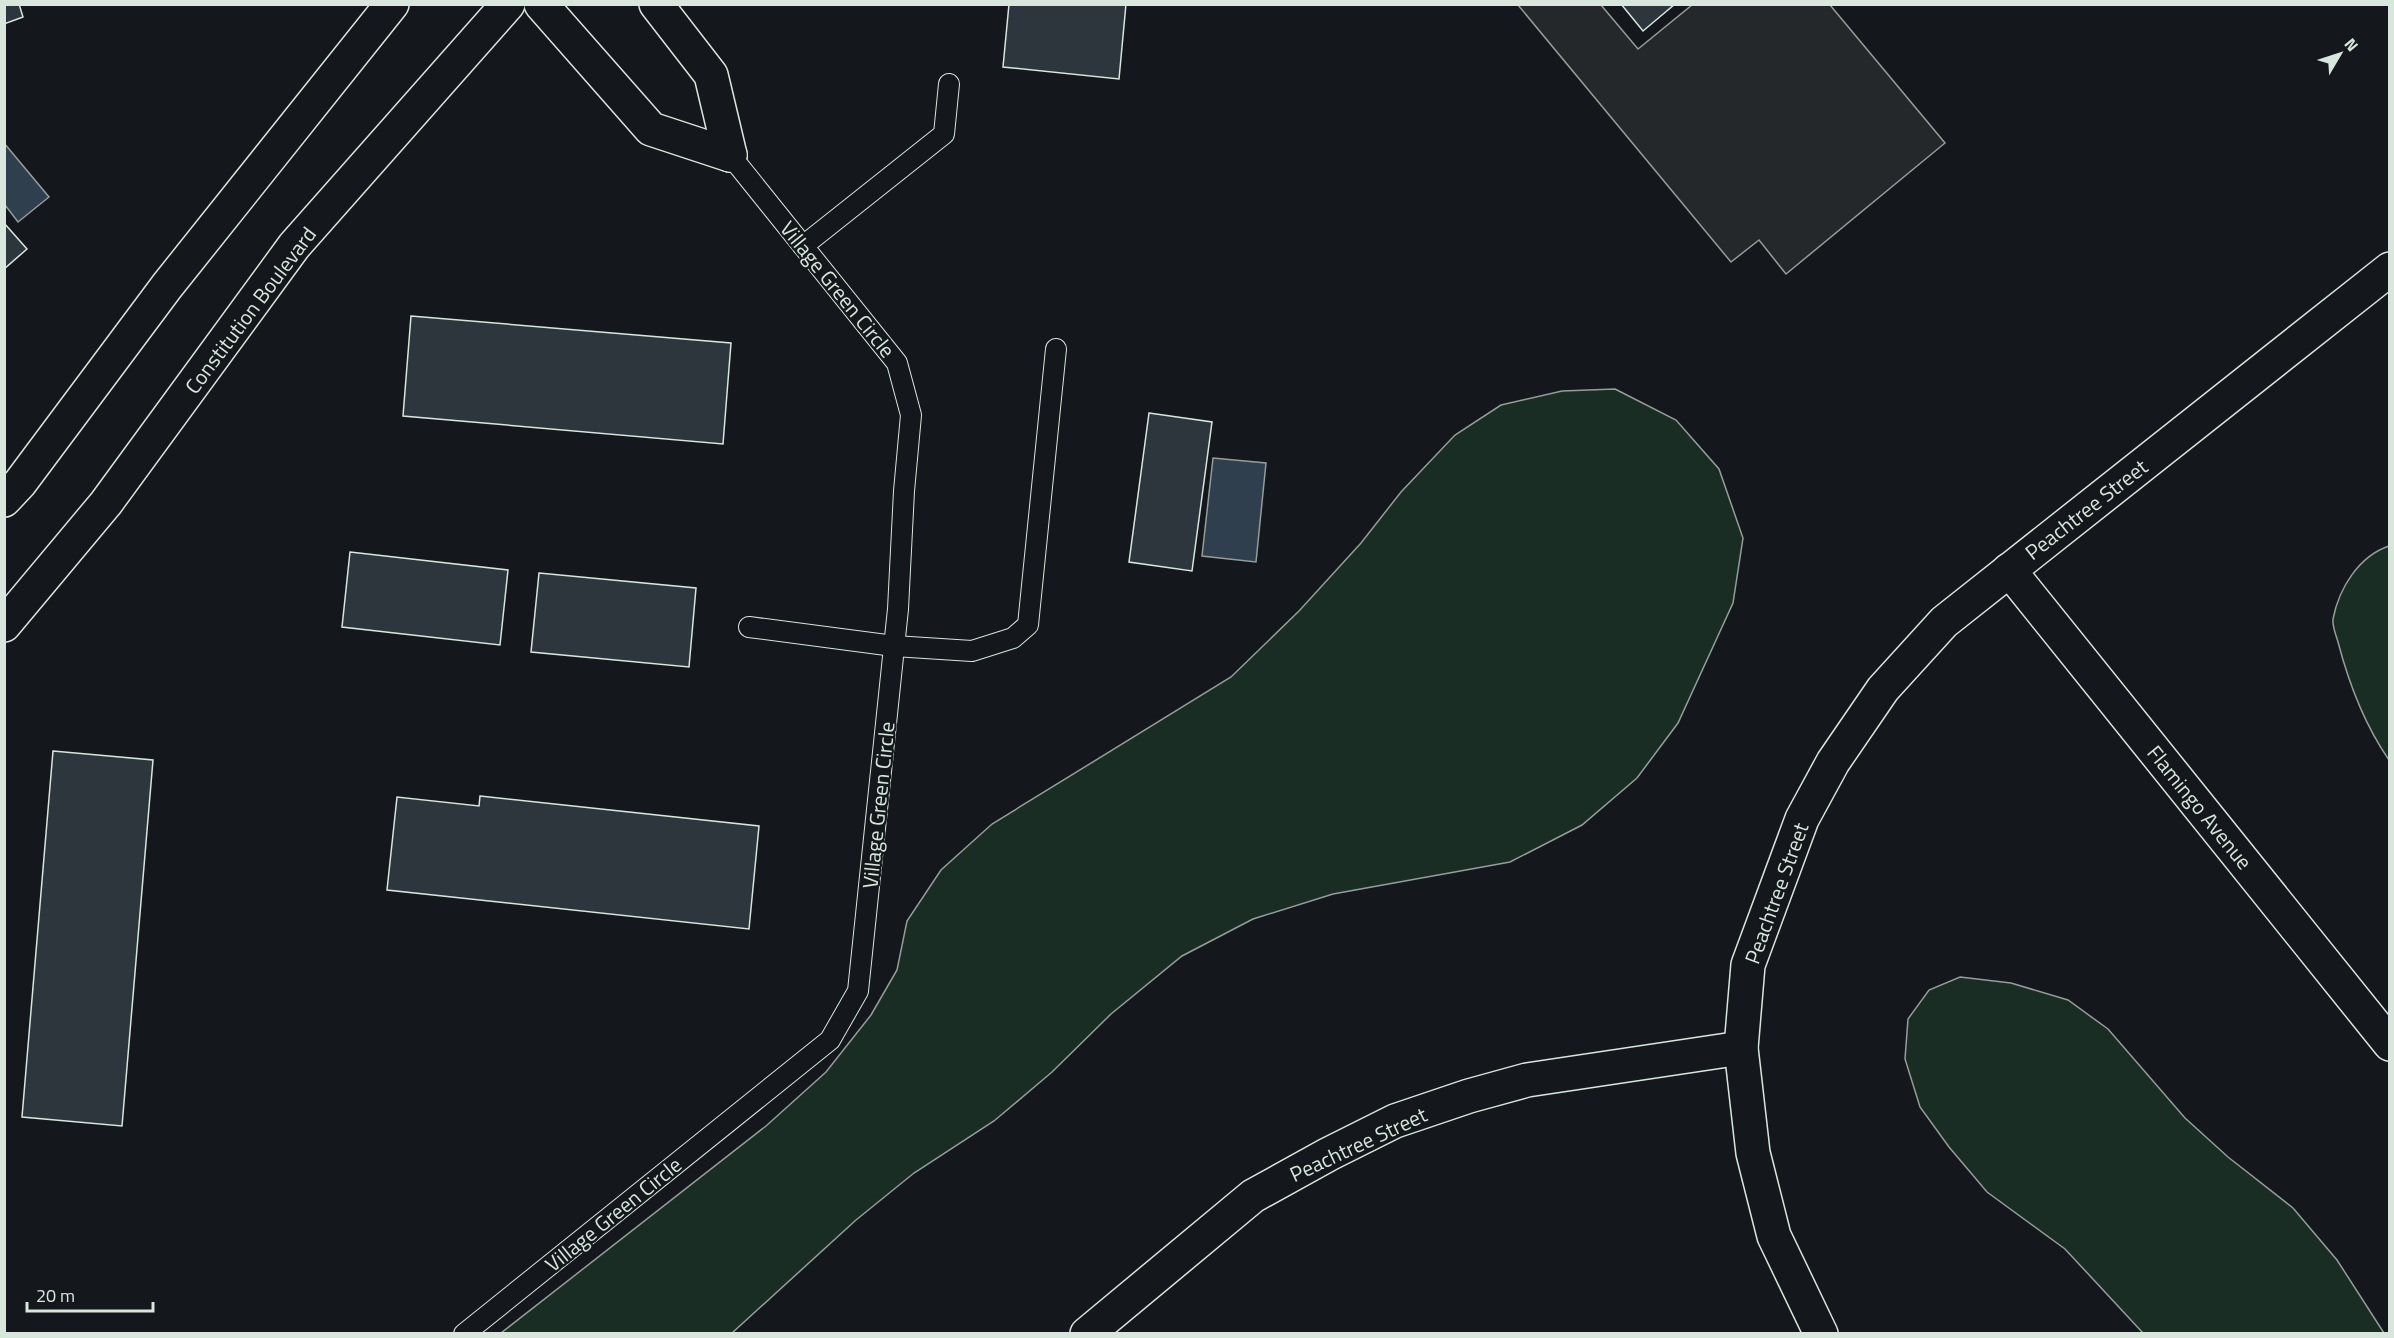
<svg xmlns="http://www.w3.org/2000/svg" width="2394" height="1338" font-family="'Titillium Web',sans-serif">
<rect width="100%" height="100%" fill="#14181c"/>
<!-- green -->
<g fill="#1a2d24" stroke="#939e99" stroke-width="1.5">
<polygon points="1615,389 1676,420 1719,469 1743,538 1733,603 1678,723 1637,778 1582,825 1510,862 1333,894 1253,919 1182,956 1111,1014 1052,1072 994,1121 914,1173 856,1220 732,1333 501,1333 766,1126 826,1072 871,1015 897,970 907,921 941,870 992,824 1231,677 1299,611 1361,543 1401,492 1455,435 1501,405 1562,391"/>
<path d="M2389 546H2390L2389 760C2364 724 2349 684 2338 642 2336 635 2332 626 2333 619 2339 588 2359 556 2389 546Z"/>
<polygon points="1960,977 2011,983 2068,1000 2108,1029 2185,1118 2228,1157 2293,1208 2337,1260 2384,1333 2143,1333 2065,1249 1987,1192 1949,1147 1920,1107 1905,1059 1908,1019 1929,990"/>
</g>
<!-- parking -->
<polygon fill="#24282b" stroke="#939e99" stroke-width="1.5" points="1518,5 1601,5 1638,49 1692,5 1830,5 1945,143 1786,274 1759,240 1731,262"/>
<!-- water -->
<g fill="#2f3f4d" stroke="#939e99" stroke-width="1.5">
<polygon points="4,143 49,197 18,222 5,205"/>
<polygon points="1213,458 1266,463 1256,562 1202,556"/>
</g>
<!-- building -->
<g fill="#2c363c" stroke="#d8e6dc" stroke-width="1.5">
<polygon points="4,4 19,4 23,17 4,24"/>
<polygon points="1009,4 1126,4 1119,79 1003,67"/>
<polygon points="1621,4 1675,4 1643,31"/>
<polygon points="4,223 27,249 4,269"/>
<polygon points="411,316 731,343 723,444 403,416"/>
<polygon points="1149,413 1212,422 1192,571 1129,562"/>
<polygon points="350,552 508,570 500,645 342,627"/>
<polygon points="539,573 696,588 689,667 531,652"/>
<polygon points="53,751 153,760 122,1126 22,1117"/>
<polygon points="480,796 759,826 749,929 387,890 397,797 479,806"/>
</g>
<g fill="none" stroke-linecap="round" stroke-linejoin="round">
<defs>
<g id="service">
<polyline points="803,246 944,134 949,84"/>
<polyline points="749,627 894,646 972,651 1013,638 1028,625 1056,349"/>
<polyline points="464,1334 830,1040 858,991 898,609 904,491 911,415 897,363 730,155"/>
</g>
<g id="minor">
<polyline points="541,4 651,129 730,155"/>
<polyline points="656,4 711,75 730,155"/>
<polyline points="2009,570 2390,1044"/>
<polyline points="1087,1334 1253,1196 1329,1154 1395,1121 1469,1096 1527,1080 1741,1048"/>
<polyline points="1821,1334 1774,1236 1753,1153 1741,1048 1748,965 1802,819 1833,762 1883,689 1944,622 2390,269"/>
</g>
<g id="tertiary">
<polyline points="4,500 20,483 167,286 392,4"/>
<polyline points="4,625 106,503 294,246 508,4"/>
</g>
</defs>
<!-- service casing -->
<use href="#service" stroke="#d8e6dc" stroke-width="22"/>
<!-- minor casing -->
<use href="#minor" stroke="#d8e6dc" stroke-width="36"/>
<!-- tertiary casing -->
<use href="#tertiary" stroke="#d8e6dc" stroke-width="36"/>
<!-- service -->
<use href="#service" stroke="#14181c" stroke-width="20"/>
<!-- minor -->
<use href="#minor" stroke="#14181c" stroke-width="33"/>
<!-- tertiary -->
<use href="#tertiary" stroke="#14181c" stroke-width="33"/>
</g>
<g text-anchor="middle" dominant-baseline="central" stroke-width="4.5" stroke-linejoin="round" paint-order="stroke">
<!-- street labels -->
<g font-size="21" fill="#d8e6dc" stroke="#14181c">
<text transform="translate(838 289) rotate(51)">Village Green Circle</text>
<text transform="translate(250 310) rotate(-53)">Constitution Boulevard</text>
<text transform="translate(2086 509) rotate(-38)">Peachtree Street</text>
<text transform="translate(878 805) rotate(-84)">Village Green Circle</text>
<text transform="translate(2200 807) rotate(51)">Flamingo Avenue</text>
<text transform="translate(1776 893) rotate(-70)">Peachtree Street</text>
<text transform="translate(1358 1144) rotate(-25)">Peachtree Street</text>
<text transform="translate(613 1214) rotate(-39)">Village Green Circle</text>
</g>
</g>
<!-- border -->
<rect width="2394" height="1338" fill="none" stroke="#d8e6dc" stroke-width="12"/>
<!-- north arrow -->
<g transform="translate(2340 54) rotate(51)" stroke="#14181c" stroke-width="4.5" paint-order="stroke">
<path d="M0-4.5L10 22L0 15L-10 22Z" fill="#d8e6dc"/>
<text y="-9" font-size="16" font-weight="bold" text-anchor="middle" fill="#d8e6dc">N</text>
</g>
<!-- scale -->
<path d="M27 1302v9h126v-9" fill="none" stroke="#d8e6dc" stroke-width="3"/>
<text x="36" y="1302" font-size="18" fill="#d8e6dc" stroke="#14181c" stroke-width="4.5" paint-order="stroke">20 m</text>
</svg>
